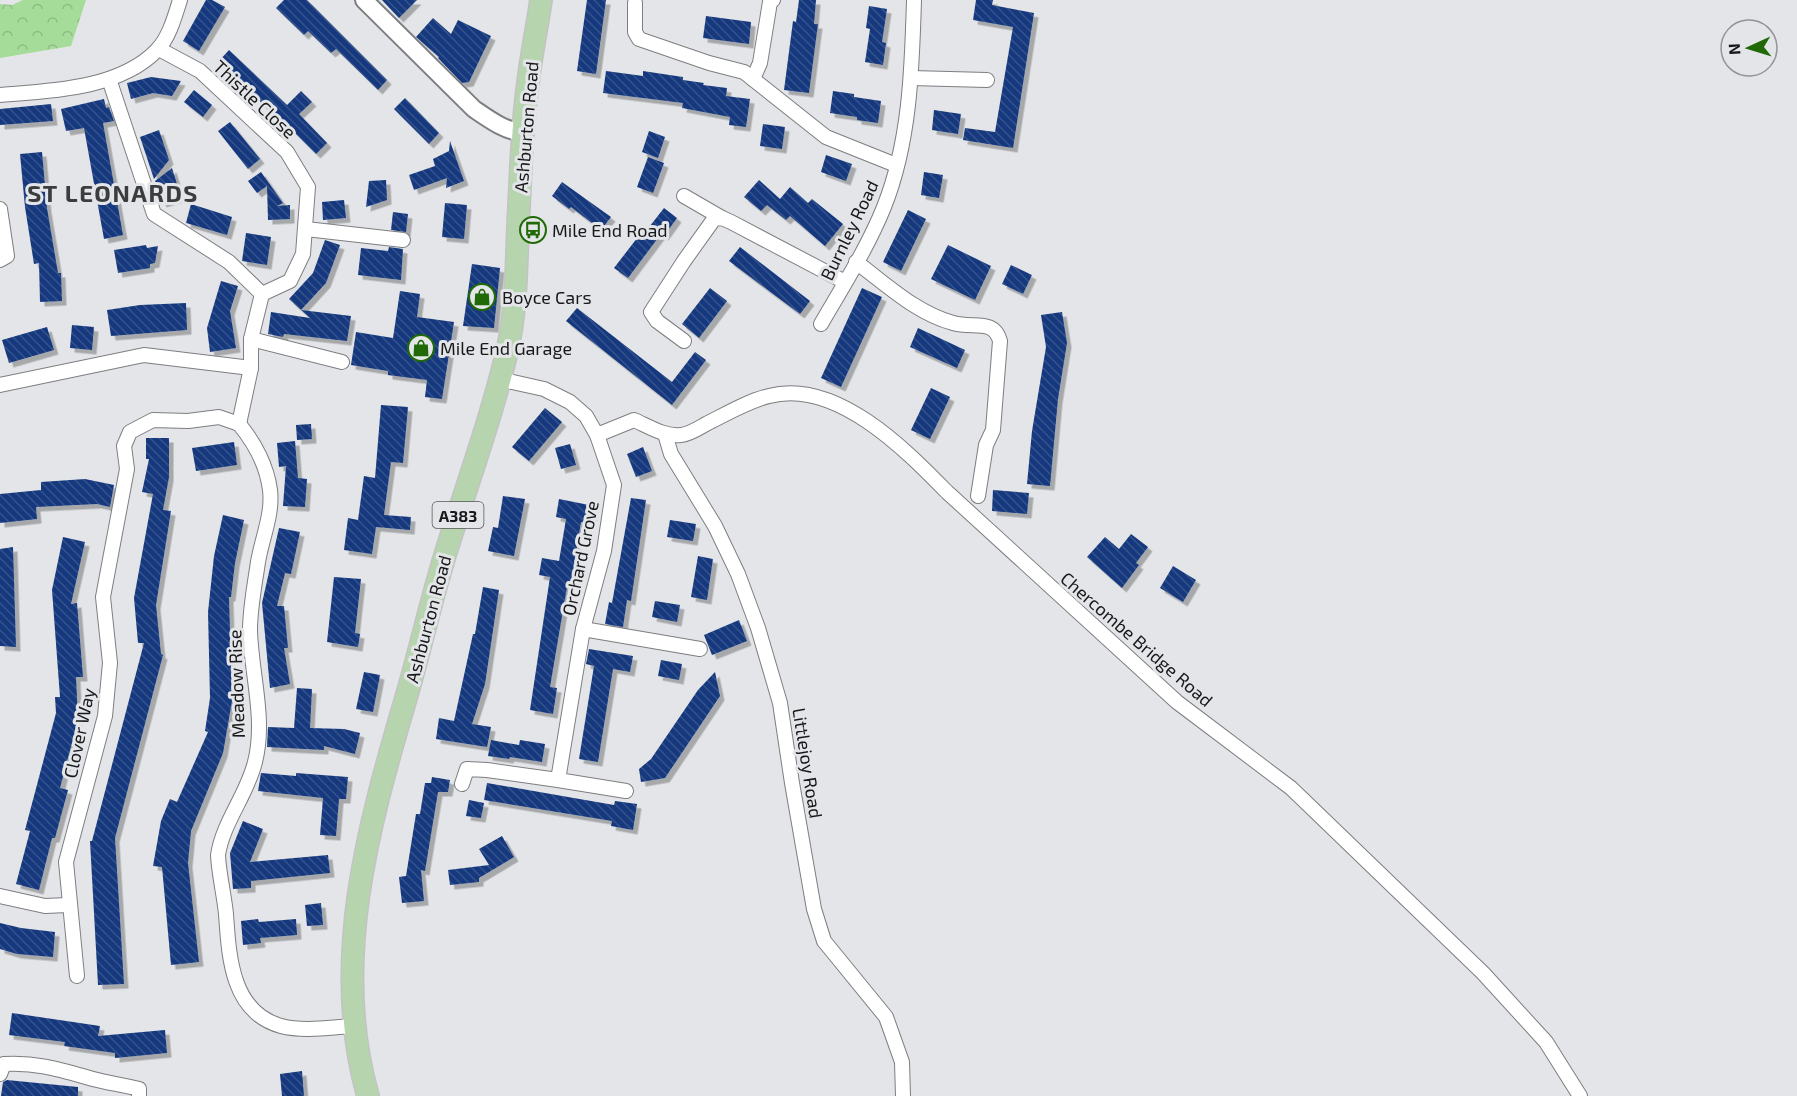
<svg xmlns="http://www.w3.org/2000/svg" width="1797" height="1096" font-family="'Exo 2',sans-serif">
<defs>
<pattern id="forest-crowns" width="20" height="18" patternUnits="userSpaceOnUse" patternTransform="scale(1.5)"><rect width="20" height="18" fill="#a5dc99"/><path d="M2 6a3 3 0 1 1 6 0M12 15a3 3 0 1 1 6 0" fill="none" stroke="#8dbc83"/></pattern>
<pattern id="building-back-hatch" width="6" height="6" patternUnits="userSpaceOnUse" patternTransform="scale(1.5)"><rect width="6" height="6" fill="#15397e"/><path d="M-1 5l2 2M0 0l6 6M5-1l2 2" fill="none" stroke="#36538a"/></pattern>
<filter id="shadow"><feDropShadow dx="4.5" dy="4.5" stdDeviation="0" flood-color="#0004"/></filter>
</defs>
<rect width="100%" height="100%" fill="#e4e5e8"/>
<!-- forest -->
<polygon fill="url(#forest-crowns)" points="23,0 86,0 71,46 0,58 0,4 12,5"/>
<!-- building -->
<g fill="url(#building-back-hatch)" filter="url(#shadow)">
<polygon points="206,0 212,0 225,7 199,51 183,41"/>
<polygon points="284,0 307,0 387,80 378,90 336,49 331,53 308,31 304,35 276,8"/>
<polygon points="382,0 417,0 399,18"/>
<polygon points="587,0 606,0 596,74 577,71"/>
<polygon points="799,0 816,0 814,24 818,24 809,93 784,90 793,21 796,22"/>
<polygon points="976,0 993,0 992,5 1034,13 1013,148 963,140 965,128 995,132 1013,27 973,20"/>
<polygon points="869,6 887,9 882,42 886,43 883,65 865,62 870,29 866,28"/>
<polygon points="706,16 751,22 749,44 703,38"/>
<polygon points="433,18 451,34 458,20 491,36 469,82 462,83 438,58 439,57 416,37"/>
<polygon points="229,50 287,105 301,91 312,102 299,114 327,143 316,154 277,115 275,116 218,62"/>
<polygon points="606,71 643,76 643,71 683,77 683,80 704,83 703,85 727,88 726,96 750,99 746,127 729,125 730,117 682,108 683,103 603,93"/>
<polygon points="151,77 181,81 172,96 153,93 131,99 127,83"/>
<polygon points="194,90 212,105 203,117 184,102"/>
<polygon points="833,91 854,94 854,97 881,101 878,123 857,120 857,117 830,113"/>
<polygon points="405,98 439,133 429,144 394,109"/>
<polygon points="104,99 106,108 109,107 114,121 103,123 123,235 104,239 84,128 66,131 61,109"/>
<polygon points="51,104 53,121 0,125 0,109"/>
<polygon points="934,110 961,114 958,134 932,130"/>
<polygon points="230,122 260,159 248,169 218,131"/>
<polygon points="763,124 785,127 782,149 760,146"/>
<polygon points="159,130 169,160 154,179 140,137"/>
<polygon points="649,131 665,137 658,158 642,152"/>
<polygon points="450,141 464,181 446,188 447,178 414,190 409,175 435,166 433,159 449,151"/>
<polygon points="42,152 47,208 58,273 61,273 62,301 40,302 39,263 34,264 25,207 20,154"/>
<polygon points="826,155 852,164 846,181 821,172"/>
<polygon points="648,157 664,163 653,193 637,187"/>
<polygon points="172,168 181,197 162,203 155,181"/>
<polygon points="261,172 283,203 277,206 290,205 290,219 268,220 267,186 257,193 248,181"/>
<polygon points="924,172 943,175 939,198 921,195"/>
<polygon points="386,180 387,200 366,207 369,181"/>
<polygon points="759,180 780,199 790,187 808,203 812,199 843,224 825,246 790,216 786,220 767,205 761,211 744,197"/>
<polygon points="562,182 611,217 601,230 571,207 569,209 552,196"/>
<polygon points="344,200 346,218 323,220 322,202"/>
<polygon points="445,203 467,205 464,239 442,237"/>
<polygon points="191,204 232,217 227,235 186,223"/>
<polygon points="664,208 677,218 664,236 661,234 628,278 614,268 641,233 643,235"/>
<polygon points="908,210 926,219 901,271 883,262"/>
<polygon points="393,212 408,214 406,232 391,230"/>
<polygon points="246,233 271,237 267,265 242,261"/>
<polygon points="325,240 340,245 326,283 301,310 289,299 313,273"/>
<polygon points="146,245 147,248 158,246 155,263 150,264 150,268 118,273 114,250"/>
<polygon points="948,245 991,266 975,300 931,279"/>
<polygon points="389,247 403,249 401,280 358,275 361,248 388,251"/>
<polygon points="740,247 810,301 800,314 729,261"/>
<polygon points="472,264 500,268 494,328 463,326"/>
<polygon points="1011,265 1032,275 1023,294 1002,284"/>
<polygon points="221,281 238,286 230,311 236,348 210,352 207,328"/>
<polygon points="710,288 727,301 699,338 682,324"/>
<polygon points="862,288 882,297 841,387 821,378"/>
<polygon points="400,291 420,294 417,317 454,322 442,399 425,397 427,380 388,375 388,371 351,365 356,332 393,338"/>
<polygon points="186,303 187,330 111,336 107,310 140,305"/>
<polygon points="577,308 672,382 695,352 706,360 672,405 566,321"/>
<polygon points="301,310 351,316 347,341 284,334 283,337 268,334 271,312 310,318"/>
<polygon points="1062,312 1067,343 1058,399 1050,486 1027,484 1032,431 1046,347 1041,315"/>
<polygon points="72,325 94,327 92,350 70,348"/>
<polygon points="47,327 54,350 9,363 2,340"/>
<polygon points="918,328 965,350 957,368 910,347"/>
<polygon points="931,388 950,397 930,439 911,430"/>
<polygon points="381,405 408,407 403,463 391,462 384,515 411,517 410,530 376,527 372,554 344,550 348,518 358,520 364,476 375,478"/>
<polygon points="545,408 562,422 529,461 512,447"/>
<polygon points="311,424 312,439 297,440 296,425"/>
<polygon points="146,438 169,438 169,477 163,510 171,511 156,605 161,654 163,655 115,838 124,984 98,985 90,841 92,841 144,643 138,643 134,598 153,494 142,492 149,459 146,459"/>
<polygon points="295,441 298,478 307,479 305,507 283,506 286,466 279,467 277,443"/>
<polygon points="234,442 237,465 196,471 192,448"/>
<polygon points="570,444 576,465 561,469 555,448"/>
<polygon points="643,447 652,471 636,477 627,454"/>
<polygon points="85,479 114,485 110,507 97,504 36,507 37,519 0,523 0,494 41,490 41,482"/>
<polygon points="993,490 1029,493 1027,514 992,511"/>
<polygon points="503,496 525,499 514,556 488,551 493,527 498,528"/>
<polygon points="631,498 646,500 631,601 627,600 623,627 605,624 609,602 612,603"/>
<polygon points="559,499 594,506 591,524 581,522 574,564 581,565 578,582 568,581 550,687 557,688 553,714 530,710 550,577 539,575 542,558 559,561 566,519 556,517"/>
<polygon points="223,515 244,520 235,563 231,597 229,597 232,701 223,753 191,831 188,863 199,962 171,965 162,867 153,866 161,821 170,799 177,802 208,732 205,731 210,698 208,612 214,556"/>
<polygon points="670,520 696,524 693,541 667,537"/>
<polygon points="279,528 300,532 291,574 285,573 277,606 284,606 288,648 284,648 290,684 270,688 262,603"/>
<polygon points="1131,534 1148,547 1136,563 1139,565 1122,588 1087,557 1105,537 1119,549"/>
<polygon points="63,537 85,542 71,604 77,603 83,677 76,677 78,720 60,788 68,790 55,838 52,838 39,890 16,884 30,831 25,830 56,713 55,697 60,697 52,590"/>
<polygon points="13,547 16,647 0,646 0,549"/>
<polygon points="698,556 713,559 707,600 691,597"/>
<polygon points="1173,566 1196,580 1183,602 1160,588"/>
<polygon points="334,577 361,579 355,633 360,634 358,647 327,642"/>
<polygon points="483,587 499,590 485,684 472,724 491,727 487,747 436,739 439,718 454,721 473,634 475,634"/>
<polygon points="655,601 680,605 677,622 652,617"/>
<polygon points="739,620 747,641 712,655 704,635"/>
<polygon points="589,649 633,656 630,672 613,669 598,762 579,759 594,666 586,664"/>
<polygon points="661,660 682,664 679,680 658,676"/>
<polygon points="364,672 380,675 373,712 356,709"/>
<polygon points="715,672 720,696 665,778 641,782 639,769 651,759 698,690"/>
<polygon points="297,688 312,689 310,728 344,729 360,733 355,754 324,746 324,750 267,747 268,727 294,728"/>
<polygon points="491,740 519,745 520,740 545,744 542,762 510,757 509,759 488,756"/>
<polygon points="261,773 296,776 296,773 348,777 346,799 339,799 336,836 320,835 323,798 258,791"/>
<polygon points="432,777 450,780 448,792 438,792 425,871 421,870 424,901 402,903 399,877 406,876 416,814 420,814 425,783 431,783"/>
<polygon points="487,783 614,805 615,801 637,804 633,830 611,826 612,821 484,800"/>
<polygon points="469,800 484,803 481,818 466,816"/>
<polygon points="243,821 263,829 250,862 328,855 330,873 251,881 251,888 233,889 230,853"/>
<polygon points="502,836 514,857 479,878 479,882 450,885 448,870 489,865 479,849"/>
<polygon points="321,903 323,925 307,926 305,905"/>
<polygon points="258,919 259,922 296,919 297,935 260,938 261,943 243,945 241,921"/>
<polygon points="0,923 21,928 55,932 53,957 17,954 0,949"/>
<polygon points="12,1013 100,1026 98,1036 165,1030 167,1053 115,1058 115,1053 64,1046 65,1042 9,1035"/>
<polygon points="302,1071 304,1096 282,1096 280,1074"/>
<polygon points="7,1080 78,1087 78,1096 1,1096 3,1082"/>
</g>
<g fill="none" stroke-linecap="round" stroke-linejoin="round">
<defs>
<g id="minor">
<polyline points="635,3 635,32 639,39 709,63 744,72 826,137 896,165"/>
<polyline points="159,49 200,71 287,152 308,187 303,254 290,281 262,294 251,339 251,368 239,424"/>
<polyline points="911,78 987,80"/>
<polyline points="109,79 154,214 229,262 262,294"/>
<polyline points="753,79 760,63 770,2 773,0"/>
<path d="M0 95C50 91 120 89 157 50 169 38 175 16 180 0"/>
<polyline points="684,196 722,218"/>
<polyline points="0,209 7,256 0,260"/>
<polyline points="306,229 403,240"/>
<path d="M856 262C886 284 916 313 953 323 973 329 994 318 1000 341L993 430 986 445 978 496"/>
<path d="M821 324C843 286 868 247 884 207 910 142 912 69 914 0"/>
<polyline points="251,339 342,362"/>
<polyline points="684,341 657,321 651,312 684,261 714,219 722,218 731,222 845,282"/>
<polyline points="499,379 544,389 570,402 586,416 597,435 614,485 604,551 583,629 558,780 626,791"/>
<polyline points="0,385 144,355 251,368"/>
<path d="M239 424C254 442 267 466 270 490 273 514 262 538 258 562 255 583 250 608 250 630 251 673 266 719 255 762 247 795 223 822 218 855 219 875 224 894 226 914 229 956 231 1012 281 1026 304 1032 332 1027 355 1026"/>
<polyline points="665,434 671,454 715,526 738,574 758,628 780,703 792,783 814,909 824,941 886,1017 902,1062 903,1096"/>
<path d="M597 435 634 420C648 426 665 437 681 435 690 434 699 428 706 424 726 414 748 401 769 396 835 378 905 449 947 492L1177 702 1291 788 1483 973 1546 1042 1580 1096"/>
<polyline points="583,629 700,649"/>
<polyline points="462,784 467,769 487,770 558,780"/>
<polyline points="0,896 45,906 68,905"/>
<polyline points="77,976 66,862 105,716 110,663 103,597 127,469 124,446 130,432 153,420 188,421 219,417 239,424"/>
<path d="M0 1074 4 1064C37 1062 61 1070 93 1079 108 1083 124 1085 139 1089V1096"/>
</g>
<path id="tertiary" d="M364 0 474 109C490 120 505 131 524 133"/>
<path id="primary" d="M368 1096C330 963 368 827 406 698 420 650 431 600 446 552 467 484 492 417 508 347 518 301 516 253 519 207 521 166 522 124 528 83 531 56 537 28 541 0"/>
</defs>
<!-- minor casing -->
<use href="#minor" stroke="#7d7e81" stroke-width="16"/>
<!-- tertiary casing -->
<use href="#tertiary" stroke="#7d7e81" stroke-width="20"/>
<!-- primary casing -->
<use href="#primary" stroke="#c3c3c3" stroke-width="24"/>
<!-- minor -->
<use href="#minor" stroke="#fff" stroke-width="14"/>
<!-- tertiary -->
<use href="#tertiary" stroke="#fff" stroke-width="16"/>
<!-- primary -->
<use href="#primary" stroke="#b6d5af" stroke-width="21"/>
</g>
<!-- icons -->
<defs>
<symbol id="bus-ring" viewBox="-11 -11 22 22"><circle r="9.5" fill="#e4e5e8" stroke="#1f6a07" stroke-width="1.5"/><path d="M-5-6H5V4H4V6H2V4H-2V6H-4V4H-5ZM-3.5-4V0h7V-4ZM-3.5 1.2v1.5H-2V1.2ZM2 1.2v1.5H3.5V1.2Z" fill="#1f6a07"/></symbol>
<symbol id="shop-ring" viewBox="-11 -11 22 22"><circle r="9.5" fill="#e4e5e8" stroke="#1f6a07" stroke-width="1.5"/><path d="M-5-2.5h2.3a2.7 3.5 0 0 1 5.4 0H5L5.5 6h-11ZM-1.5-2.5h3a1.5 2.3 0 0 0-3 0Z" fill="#1f6a07"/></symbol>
</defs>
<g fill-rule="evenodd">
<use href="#bus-ring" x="518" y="215" width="30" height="30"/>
<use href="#shop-ring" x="467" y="282" width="30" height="30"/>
<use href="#shop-ring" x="406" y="333" width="30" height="30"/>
</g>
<g text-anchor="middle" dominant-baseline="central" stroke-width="6" stroke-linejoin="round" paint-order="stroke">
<!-- shield labels -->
<rect fill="#e4e5e8" stroke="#545657" stroke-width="1.5" x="432.5" y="502" width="51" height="26" rx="4.5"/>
<g font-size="16" font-weight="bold" fill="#171819">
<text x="458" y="515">A383</text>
</g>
<!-- street labels -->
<g font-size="18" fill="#171819" stroke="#e4e5e8">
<text transform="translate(255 99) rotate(43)">Thistle Close</text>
<text transform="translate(526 127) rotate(-85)">Ashburton Road</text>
<text transform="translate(849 230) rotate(-64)">Burnley Road</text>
<text transform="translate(580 558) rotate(-78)">Orchard Grove</text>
<text transform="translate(428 619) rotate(-75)">Ashburton Road</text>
<text transform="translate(1137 639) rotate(41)">Chercombe Bridge Road</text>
<text transform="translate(236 684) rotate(-92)">Meadow Rise</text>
<text transform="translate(79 733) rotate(-78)">Clover Way</text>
<text transform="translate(808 763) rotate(81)">Littlejoy Road</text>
</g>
<!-- poi labels -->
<g font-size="18" fill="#171819" stroke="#e4e5e8" text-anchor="start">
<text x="552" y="230">Mile End Road</text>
<text x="502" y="297">Boyce Cars</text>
<text x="440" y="348">Mile End Garage</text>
</g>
<!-- district labels -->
<g font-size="24" font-weight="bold" letter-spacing="1.5" fill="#3a3c3e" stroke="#e4e5e8">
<text x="113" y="192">ST LEONARDS</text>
</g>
</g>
<!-- north arrow -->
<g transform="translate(1749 48) rotate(266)"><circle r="28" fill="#e4e5e8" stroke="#929395" stroke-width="1.5"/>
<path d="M0-4.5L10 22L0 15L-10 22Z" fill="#1f6a07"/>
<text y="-9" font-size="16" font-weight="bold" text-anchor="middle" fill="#171819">N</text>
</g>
</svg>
